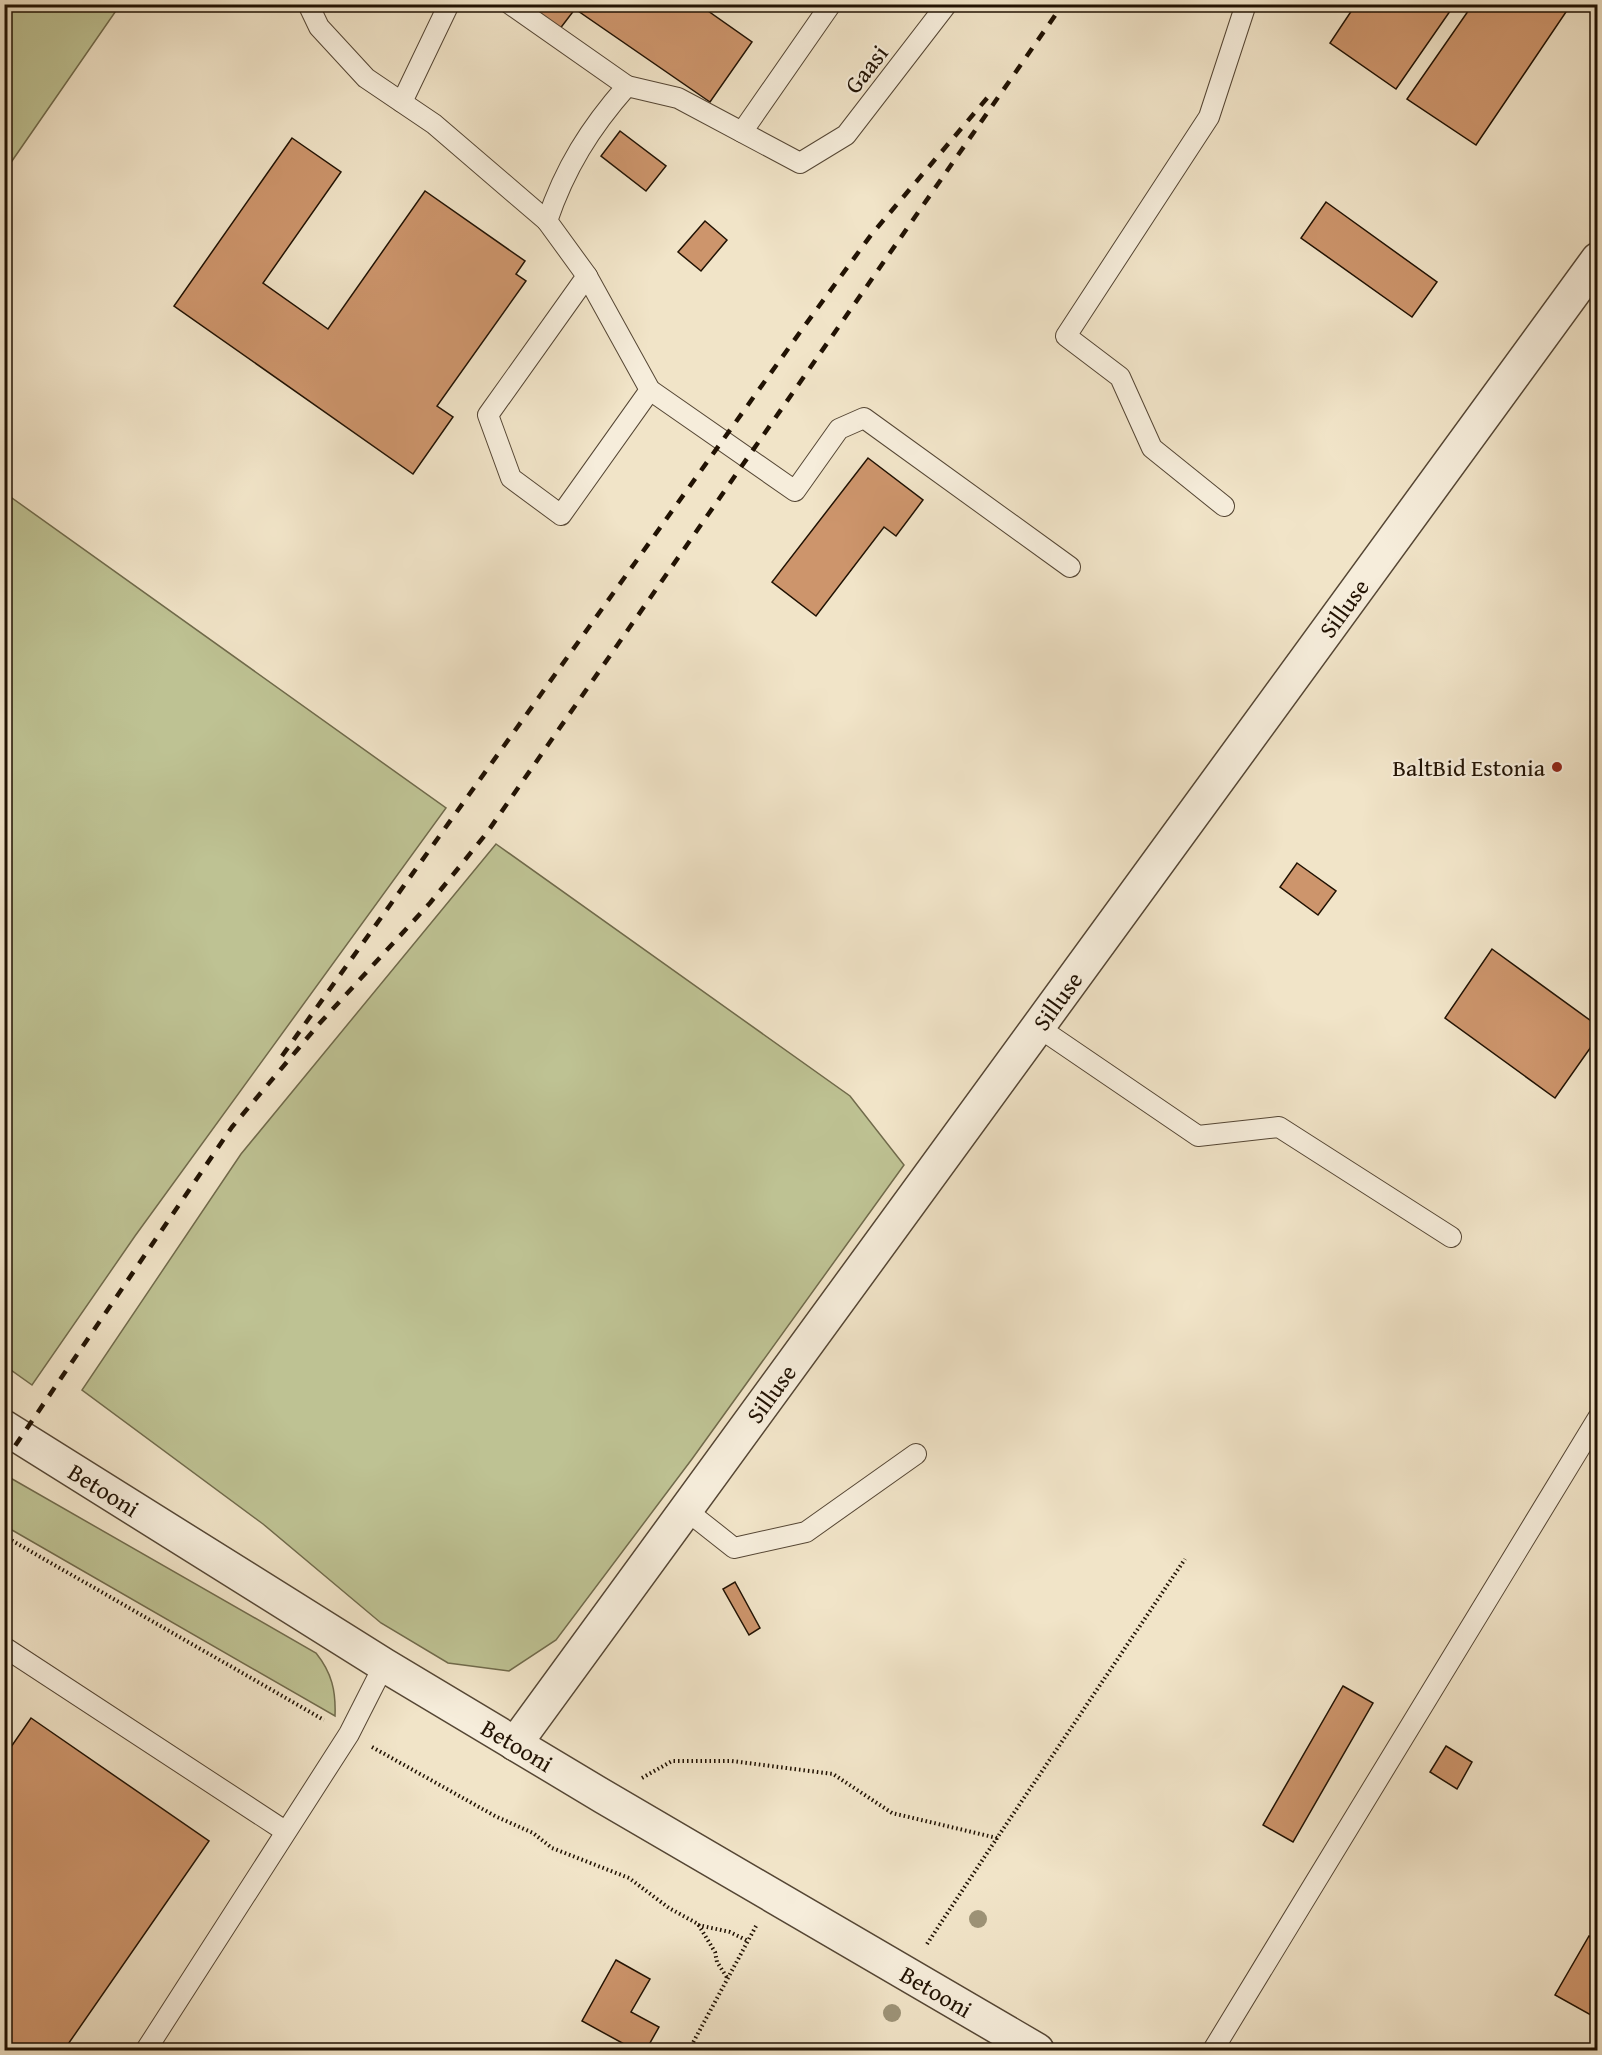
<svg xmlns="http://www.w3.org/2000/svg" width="1602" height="2055" font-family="'Gentium Book Plus',serif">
<rect width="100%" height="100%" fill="#f1e4c8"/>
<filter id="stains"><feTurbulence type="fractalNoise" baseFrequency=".00333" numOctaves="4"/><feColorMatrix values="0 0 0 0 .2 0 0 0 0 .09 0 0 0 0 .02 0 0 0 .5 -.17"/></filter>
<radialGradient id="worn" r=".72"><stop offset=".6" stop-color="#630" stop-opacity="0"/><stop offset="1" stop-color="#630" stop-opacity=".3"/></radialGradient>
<!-- green -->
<g fill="#bec293" stroke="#706a4b" stroke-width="1.5">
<polygon points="5,4 120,5 5,171 4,5"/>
<polygon points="5,493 446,808 135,1236 32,1385 4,1365"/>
<polygon points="496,844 850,1096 904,1165 692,1459 556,1640 509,1671 448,1663 381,1623 263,1524 82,1390 241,1154"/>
<path d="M7 1476 316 1653C332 1673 336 1691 335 1716L5 1526V1480Z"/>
</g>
<!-- building -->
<g fill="#cd956c" stroke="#211203" stroke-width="1.5">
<polygon points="522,4 698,4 752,42 710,102 575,9 559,30"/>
<polygon points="1356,4 1455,4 1396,89 1330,43"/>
<polygon points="1473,4 1555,4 1566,12 1476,145 1407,99"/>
<polygon points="620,131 666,166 646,191 601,156"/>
<polygon points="292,138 341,172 263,283 328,329 425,191 525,261 516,274 526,281 437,406 453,417 413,474 174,306"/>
<polygon points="1326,202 1437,282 1412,317 1301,238"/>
<polygon points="705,221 727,240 701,271 678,252"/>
<polygon points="868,458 923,500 896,536 884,527 816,616 772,582"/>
<polygon points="1297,863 1336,891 1318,915 1280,887"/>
<polygon points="1492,949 1598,1026 1598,1037 1555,1098 1445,1018"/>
<polygon points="735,1582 760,1628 749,1635 723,1589"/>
<polygon points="1343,1686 1373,1703 1293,1842 1263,1825"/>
<polygon points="31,1718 209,1841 64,2050 4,2050 4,1757"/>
<polygon points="1446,1746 1472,1762 1457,1789 1430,1772"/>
<polygon points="1589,1936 1598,1941 1598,2019 1555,1995"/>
<polygon points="616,1960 650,1979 631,2012 659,2027 646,2050 635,2050 582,2021"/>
</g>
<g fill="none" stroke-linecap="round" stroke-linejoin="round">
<defs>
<g id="service">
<polyline points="308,4 319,27 366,78 434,124 547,221"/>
<polyline points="510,4 627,86"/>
<polyline points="402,102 449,4"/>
<polyline points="742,132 831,4"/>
<polyline points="587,276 650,390 795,491 839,429 864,418 1070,567"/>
<path d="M650 390 561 515 511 478 488 415 587 276 547 221C565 168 590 128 627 86L678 98 800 163 846 135 947 4"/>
<polyline points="1224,506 1152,448 1120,377 1066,336 1209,117 1246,4"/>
<polyline points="1038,1027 1198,1136 1279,1127 1451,1237"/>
<polyline points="686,1510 734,1548 806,1532 916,1454"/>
<polyline points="4,1647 285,1831"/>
<polyline points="146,2050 349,1734 384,1665"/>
<polyline points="1213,2050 1598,1418"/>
</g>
<g id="minor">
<path id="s1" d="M515 1744 1598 259"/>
</g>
<g id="tertiary">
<path id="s2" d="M4 1427 384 1665 604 1797 1037 2050"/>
</g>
</defs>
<!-- service casing -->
<use href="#service" stroke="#554634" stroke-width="22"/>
<!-- minor casing -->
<use href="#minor" stroke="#554634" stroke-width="36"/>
<!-- tertiary casing -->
<use href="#tertiary" stroke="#554634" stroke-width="36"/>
<!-- path -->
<g stroke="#211203" stroke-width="4" stroke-dasharray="1.5 3" stroke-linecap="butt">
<polyline points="4,1536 324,1720"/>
<polyline points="372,1747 495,1816 533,1833 552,1848 629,1878 669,1908 698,1924 715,1952 717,1962 728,1979"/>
<polyline points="642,1778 672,1761 732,1761 833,1774 892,1813 997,1838 1185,1559"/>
<polyline points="698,1925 730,1932 748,1941"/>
<polyline points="927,1944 997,1838"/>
<polyline points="689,2050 756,1926"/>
</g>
<!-- service -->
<use href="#service" stroke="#f6eddb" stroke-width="20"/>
<!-- minor -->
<use href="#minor" stroke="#f6eddb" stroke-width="33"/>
<!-- tertiary -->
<use href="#tertiary" stroke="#f6eddb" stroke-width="33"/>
<!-- rail -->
<g stroke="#211203" stroke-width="4.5" stroke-dasharray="10 10" stroke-linecap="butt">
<polyline points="282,1056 803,328 871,235 988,97"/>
<polyline points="4,1462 232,1127 319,1024 430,903 486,834 1063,4"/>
</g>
</g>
<!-- trees -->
<g fill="#9d9377">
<circle cx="978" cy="1919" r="9"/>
<circle cx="892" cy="2013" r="9"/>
</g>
<!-- markers -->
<circle fill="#8f2418" stroke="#f6eddb" stroke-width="2" cx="1557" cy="767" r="6"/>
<g text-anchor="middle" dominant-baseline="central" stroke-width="4.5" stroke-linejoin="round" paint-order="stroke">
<!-- street labels -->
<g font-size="24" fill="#211203" stroke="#f6eddb">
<text transform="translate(866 69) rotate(-52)">Gaasi</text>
<text stroke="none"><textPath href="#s1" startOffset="1406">Silluse</textPath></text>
<text stroke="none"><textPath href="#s1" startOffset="920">Silluse</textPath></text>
<text stroke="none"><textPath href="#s1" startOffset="434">Silluse</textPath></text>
<text stroke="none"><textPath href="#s2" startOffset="118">Betooni</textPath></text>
<text stroke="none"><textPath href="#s2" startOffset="604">Betooni</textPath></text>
<text stroke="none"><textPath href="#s2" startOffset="1090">Betooni</textPath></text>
</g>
<!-- poi labels -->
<g font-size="24" fill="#211203" stroke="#f6eddb" text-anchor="end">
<text x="1545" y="767">BaltBid Estonia</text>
</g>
</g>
<!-- margin -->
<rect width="1602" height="2055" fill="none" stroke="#f1e4c8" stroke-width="24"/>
<rect x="6" y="6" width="1590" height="2043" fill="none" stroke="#211203" stroke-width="3"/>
<rect x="12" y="12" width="1578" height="2031" fill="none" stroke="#211203" stroke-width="1.5"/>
<rect width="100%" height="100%" filter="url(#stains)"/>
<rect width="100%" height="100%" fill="url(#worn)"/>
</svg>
